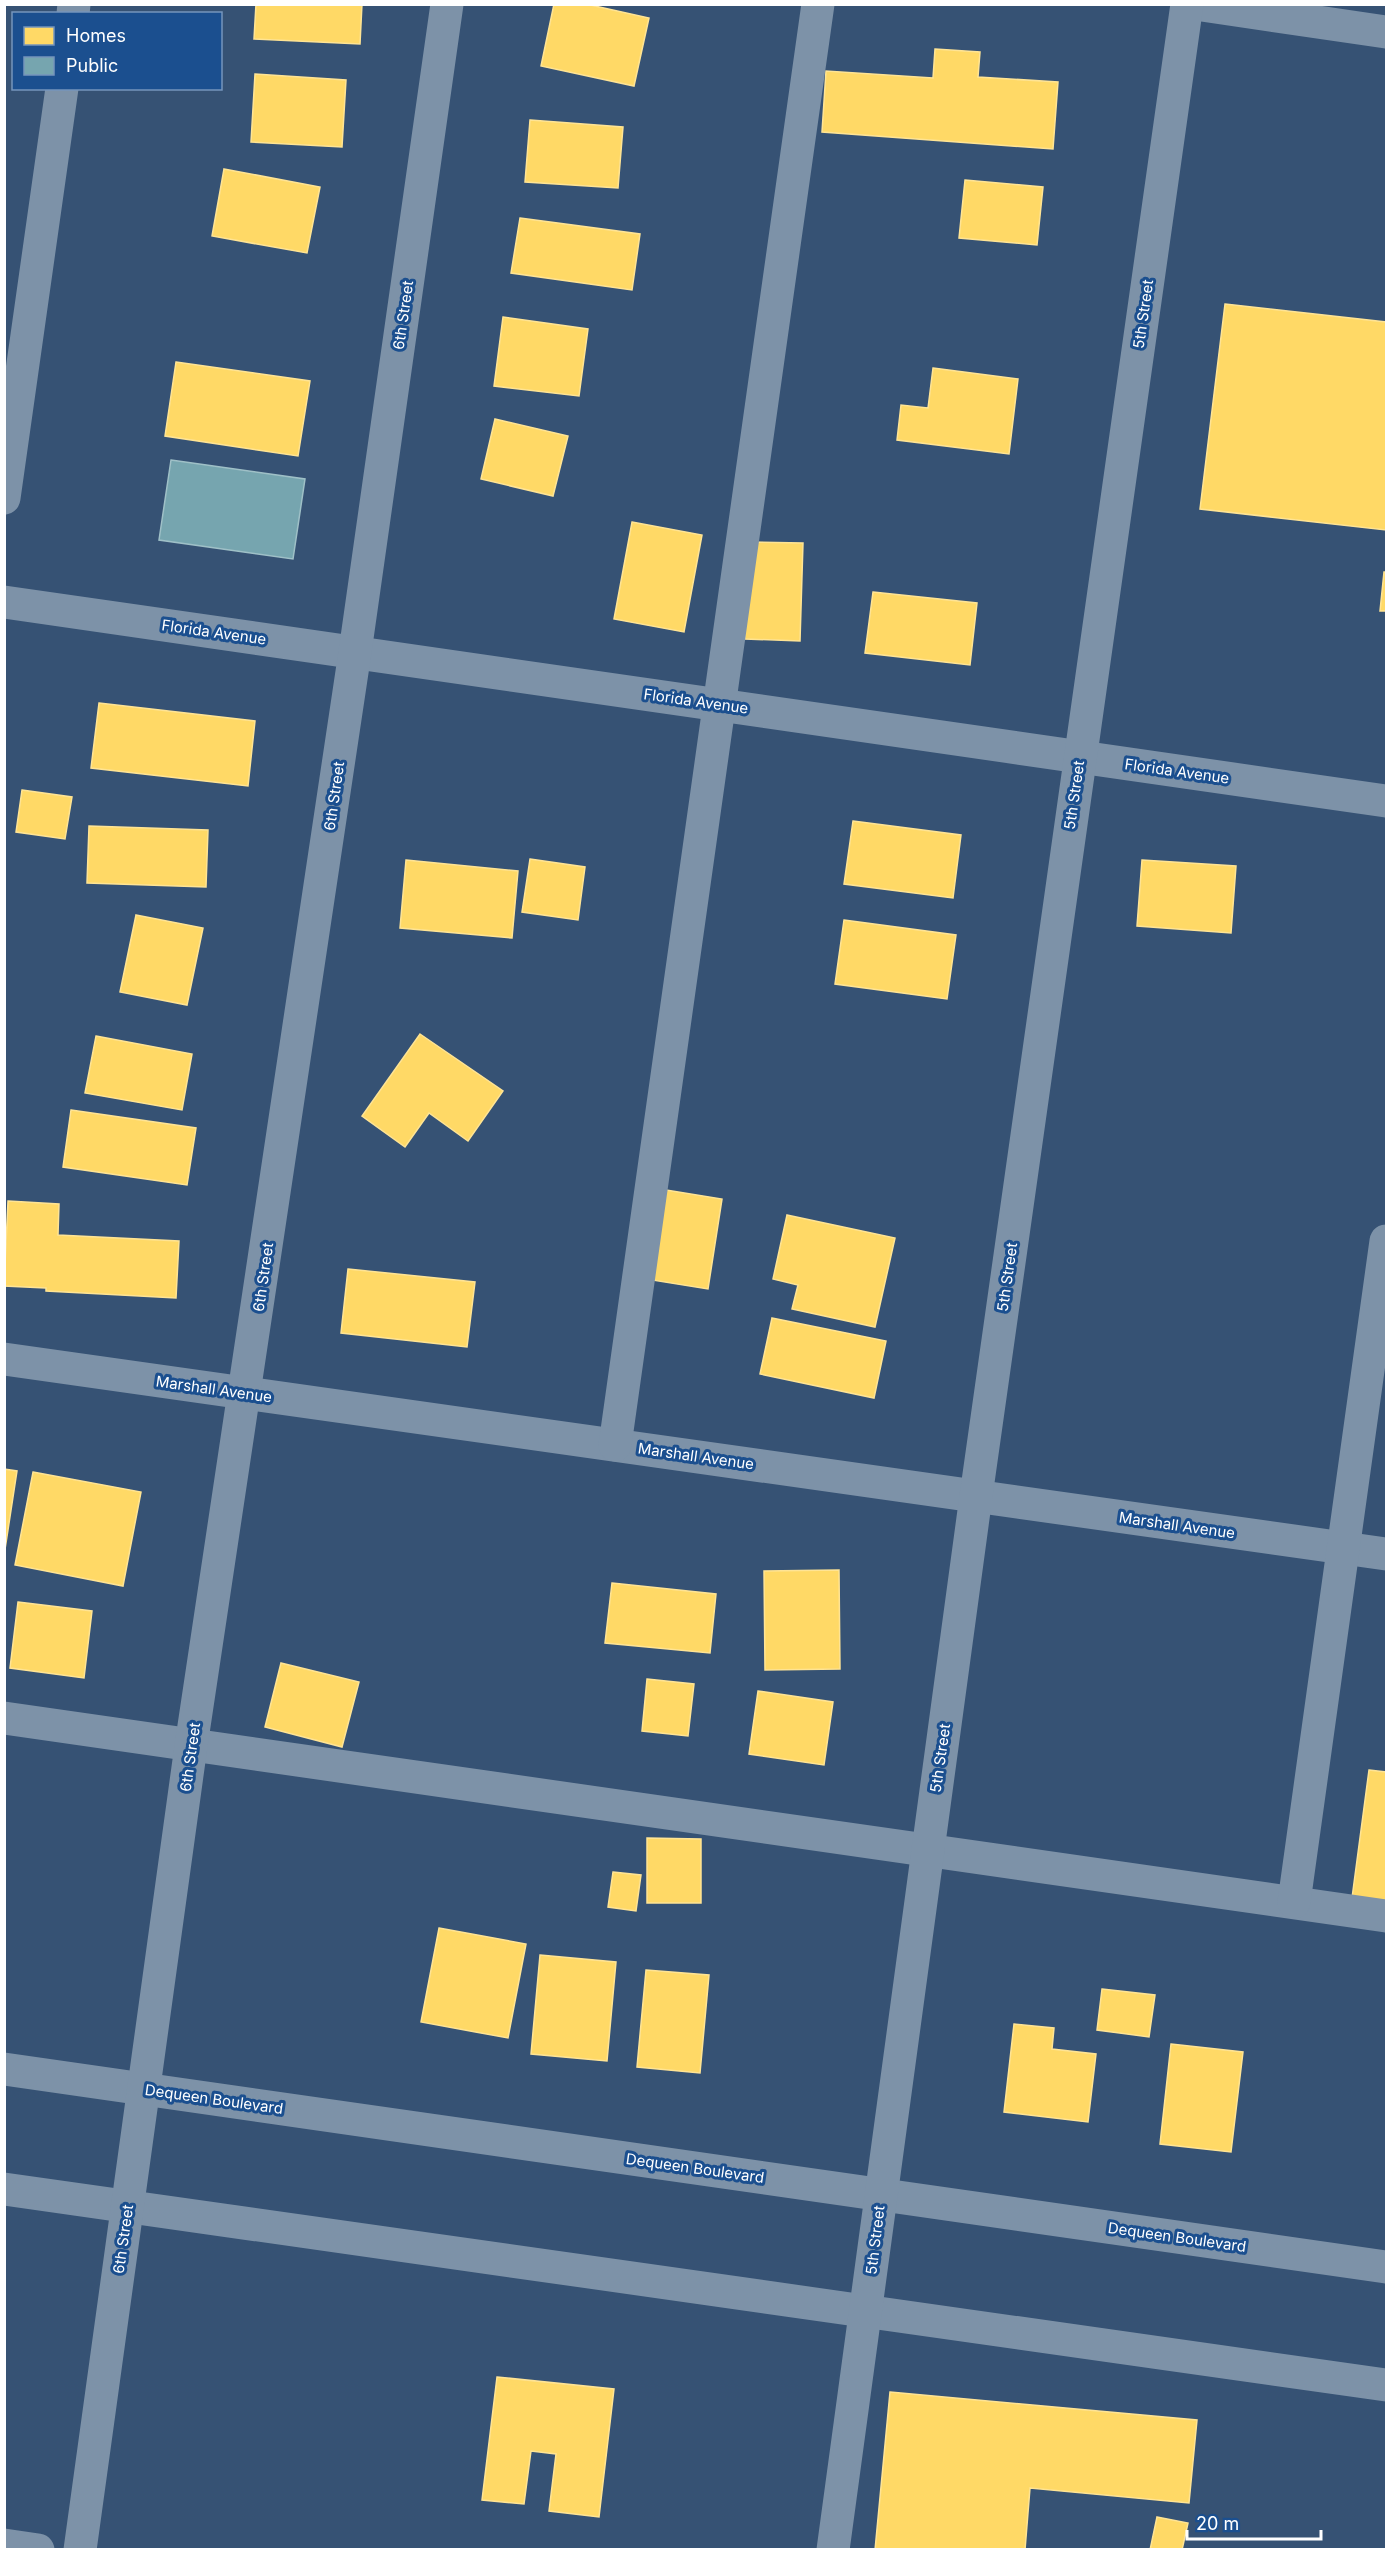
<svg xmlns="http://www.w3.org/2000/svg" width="1391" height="2554" font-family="Inter,sans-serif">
<rect width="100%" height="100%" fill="#365274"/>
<!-- homes -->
<g fill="#ffd966" stroke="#ffe494" stroke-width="1.5">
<polygon points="256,4 362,4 360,44 254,39"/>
<polygon points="554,4 586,4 649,18 634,86 541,66"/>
<polygon points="935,49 980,52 978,77 1058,82 1053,149 822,132 826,71 933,78"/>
<polygon points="255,74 346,80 342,147 251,142"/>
<polygon points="530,120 623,127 618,188 525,182"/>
<polygon points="224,169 320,187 307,253 212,236"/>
<polygon points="965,180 1043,187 1037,245 959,238"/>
<polygon points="520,218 640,234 632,290 511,273"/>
<polygon points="1225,304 1386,322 1386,530 1200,509"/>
<polygon points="503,317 588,329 579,396 494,386"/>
<polygon points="176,362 310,381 298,456 165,436"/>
<polygon points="933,368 1018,379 1009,454 897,440 901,405 928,408"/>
<polygon points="495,419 568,436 553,496 481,479"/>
<polygon points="632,522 702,535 684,632 614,619"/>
<polygon points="748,542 803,543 800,641 745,639"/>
<polygon points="1384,572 1386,572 1386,611 1380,611"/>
<polygon points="873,592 977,603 970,665 865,653"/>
<polygon points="99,703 255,721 248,786 91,768"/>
<polygon points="22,790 72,797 65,839 16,832"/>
<polygon points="853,821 961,835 953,898 844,884"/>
<polygon points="89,826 208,830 206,887 87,883"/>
<polygon points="530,859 585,867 578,920 522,912"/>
<polygon points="406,860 518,871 512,938 400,928"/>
<polygon points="1142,860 1236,866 1231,933 1137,926"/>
<polygon points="136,915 203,928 187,1005 120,992"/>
<polygon points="844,920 956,935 947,999 835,984"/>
<polygon points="420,1034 503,1091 468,1141 429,1113 405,1147 362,1116"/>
<polygon points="96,1036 192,1054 182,1110 85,1093"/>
<polygon points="71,1110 196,1128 187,1185 63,1167"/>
<polygon points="666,1190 722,1199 708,1289 652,1280"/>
<polygon points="8,1201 59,1204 58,1235 179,1241 176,1298 46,1291 46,1288 4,1286"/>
<polygon points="787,1215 895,1238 875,1327 792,1309 798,1285 773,1279"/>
<polygon points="348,1269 475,1282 467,1347 341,1333"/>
<polygon points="772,1318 886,1341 874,1398 760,1374"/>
<polygon points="4,1469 17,1471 4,1556"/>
<polygon points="33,1472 141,1492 123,1586 15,1565"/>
<polygon points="839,1570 840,1669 765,1670 764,1571"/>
<polygon points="612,1583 716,1594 710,1653 605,1643"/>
<polygon points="18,1602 92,1611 84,1678 10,1668"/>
<polygon points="281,1663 359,1682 342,1747 265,1727"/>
<polygon points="647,1679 694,1684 688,1736 642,1731"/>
<polygon points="758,1691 833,1702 824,1765 749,1754"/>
<polygon points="1369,1770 1386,1772 1386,1902 1352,1898"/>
<polygon points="647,1838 701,1839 701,1903 647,1903"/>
<polygon points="613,1872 641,1875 636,1911 608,1907"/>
<polygon points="439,1928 526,1944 508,2038 421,2022"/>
<polygon points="540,1955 616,1962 607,2061 531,2054"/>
<polygon points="646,1970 709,1975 700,2073 637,2067"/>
<polygon points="1102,1989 1155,1995 1149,2037 1097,2030"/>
<polygon points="1014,2024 1054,2028 1052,2049 1096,2054 1088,2122 1004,2112"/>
<polygon points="1171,2044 1243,2052 1231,2152 1160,2144"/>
<polygon points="497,2377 614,2389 599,2517 549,2511 556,2454 531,2451 524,2504 482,2500"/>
<polygon points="890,2392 1197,2420 1189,2503 1030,2488 1025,2550 875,2550"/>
<polygon points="1157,2517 1188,2523 1182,2550 1150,2550"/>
</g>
<!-- public -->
<polygon fill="#76a5af" stroke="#9fc0c7" stroke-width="1.5" points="171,460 305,479 293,559 159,540"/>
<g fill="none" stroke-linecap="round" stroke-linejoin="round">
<!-- minor -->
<g stroke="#7d92a8" stroke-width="33">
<polyline points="1195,4 1386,32"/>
<polyline points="73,14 74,4"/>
<polyline points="4,498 62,88"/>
<polyline points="4,602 1386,801"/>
<polyline points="4,1359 1386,1554"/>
<polyline points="615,1445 818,4"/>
<polyline points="4,1718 1386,1916"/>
<polyline points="1294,1902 1386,1241"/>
<polyline points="4,2069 1386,2267"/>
<polyline points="4,2189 1386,2385"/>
<polyline points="4,2545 38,2550"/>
<polyline points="80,2550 191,1746 355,652 447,4"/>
<polyline points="833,2550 976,1496 1187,4"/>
</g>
</g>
<g text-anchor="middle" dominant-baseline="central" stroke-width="6" stroke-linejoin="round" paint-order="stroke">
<!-- street labels -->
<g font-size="15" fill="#fff" stroke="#1b4f8f">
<text transform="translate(1143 314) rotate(-82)">5th Street</text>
<text transform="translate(403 315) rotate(-82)">6th Street</text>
<text transform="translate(214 632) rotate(8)">Florida Avenue</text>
<text transform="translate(696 701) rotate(8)">Florida Avenue</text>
<text transform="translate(1177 771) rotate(8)">Florida Avenue</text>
<text transform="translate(1074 795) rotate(-82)">5th Street</text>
<text transform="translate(334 796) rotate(-82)">6th Street</text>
<text transform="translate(263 1277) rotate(-82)">6th Street</text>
<text transform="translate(1007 1277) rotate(-82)">5th Street</text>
<text transform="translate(214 1389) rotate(8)">Marshall Avenue</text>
<text transform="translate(696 1456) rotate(8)">Marshall Avenue</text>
<text transform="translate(1177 1525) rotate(8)">Marshall Avenue</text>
<text transform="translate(190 1757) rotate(-82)">6th Street</text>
<text transform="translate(940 1758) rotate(-82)">5th Street</text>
<text transform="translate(214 2099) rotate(8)">Dequeen Boulevard</text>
<text transform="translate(695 2168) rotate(8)">Dequeen Boulevard</text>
<text transform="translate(1177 2237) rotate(8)">Dequeen Boulevard</text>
<text transform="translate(123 2239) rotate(-82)">6th Street</text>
<text transform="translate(875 2240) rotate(-83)">5th Street</text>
</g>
</g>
<!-- border -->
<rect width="1391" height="2554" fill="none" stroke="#ffffff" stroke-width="12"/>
<!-- legend -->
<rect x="12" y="12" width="210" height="78" fill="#1b4f8f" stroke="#7695bc" stroke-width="1.5"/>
<rect x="24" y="27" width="30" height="18" fill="#ffd966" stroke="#7695bc" stroke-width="1.5"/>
<text x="66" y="42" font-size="18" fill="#ffffff">Homes</text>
<rect x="24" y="57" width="30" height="18" fill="#76a5af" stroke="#7695bc" stroke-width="1.5"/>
<text x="66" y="72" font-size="18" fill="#ffffff">Public</text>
<!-- scale -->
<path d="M1187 2530v9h134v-9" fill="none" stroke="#ffffff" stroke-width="3"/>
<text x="1196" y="2530" font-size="18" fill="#ffffff" stroke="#1b4f8f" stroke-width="4.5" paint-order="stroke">20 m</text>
</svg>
